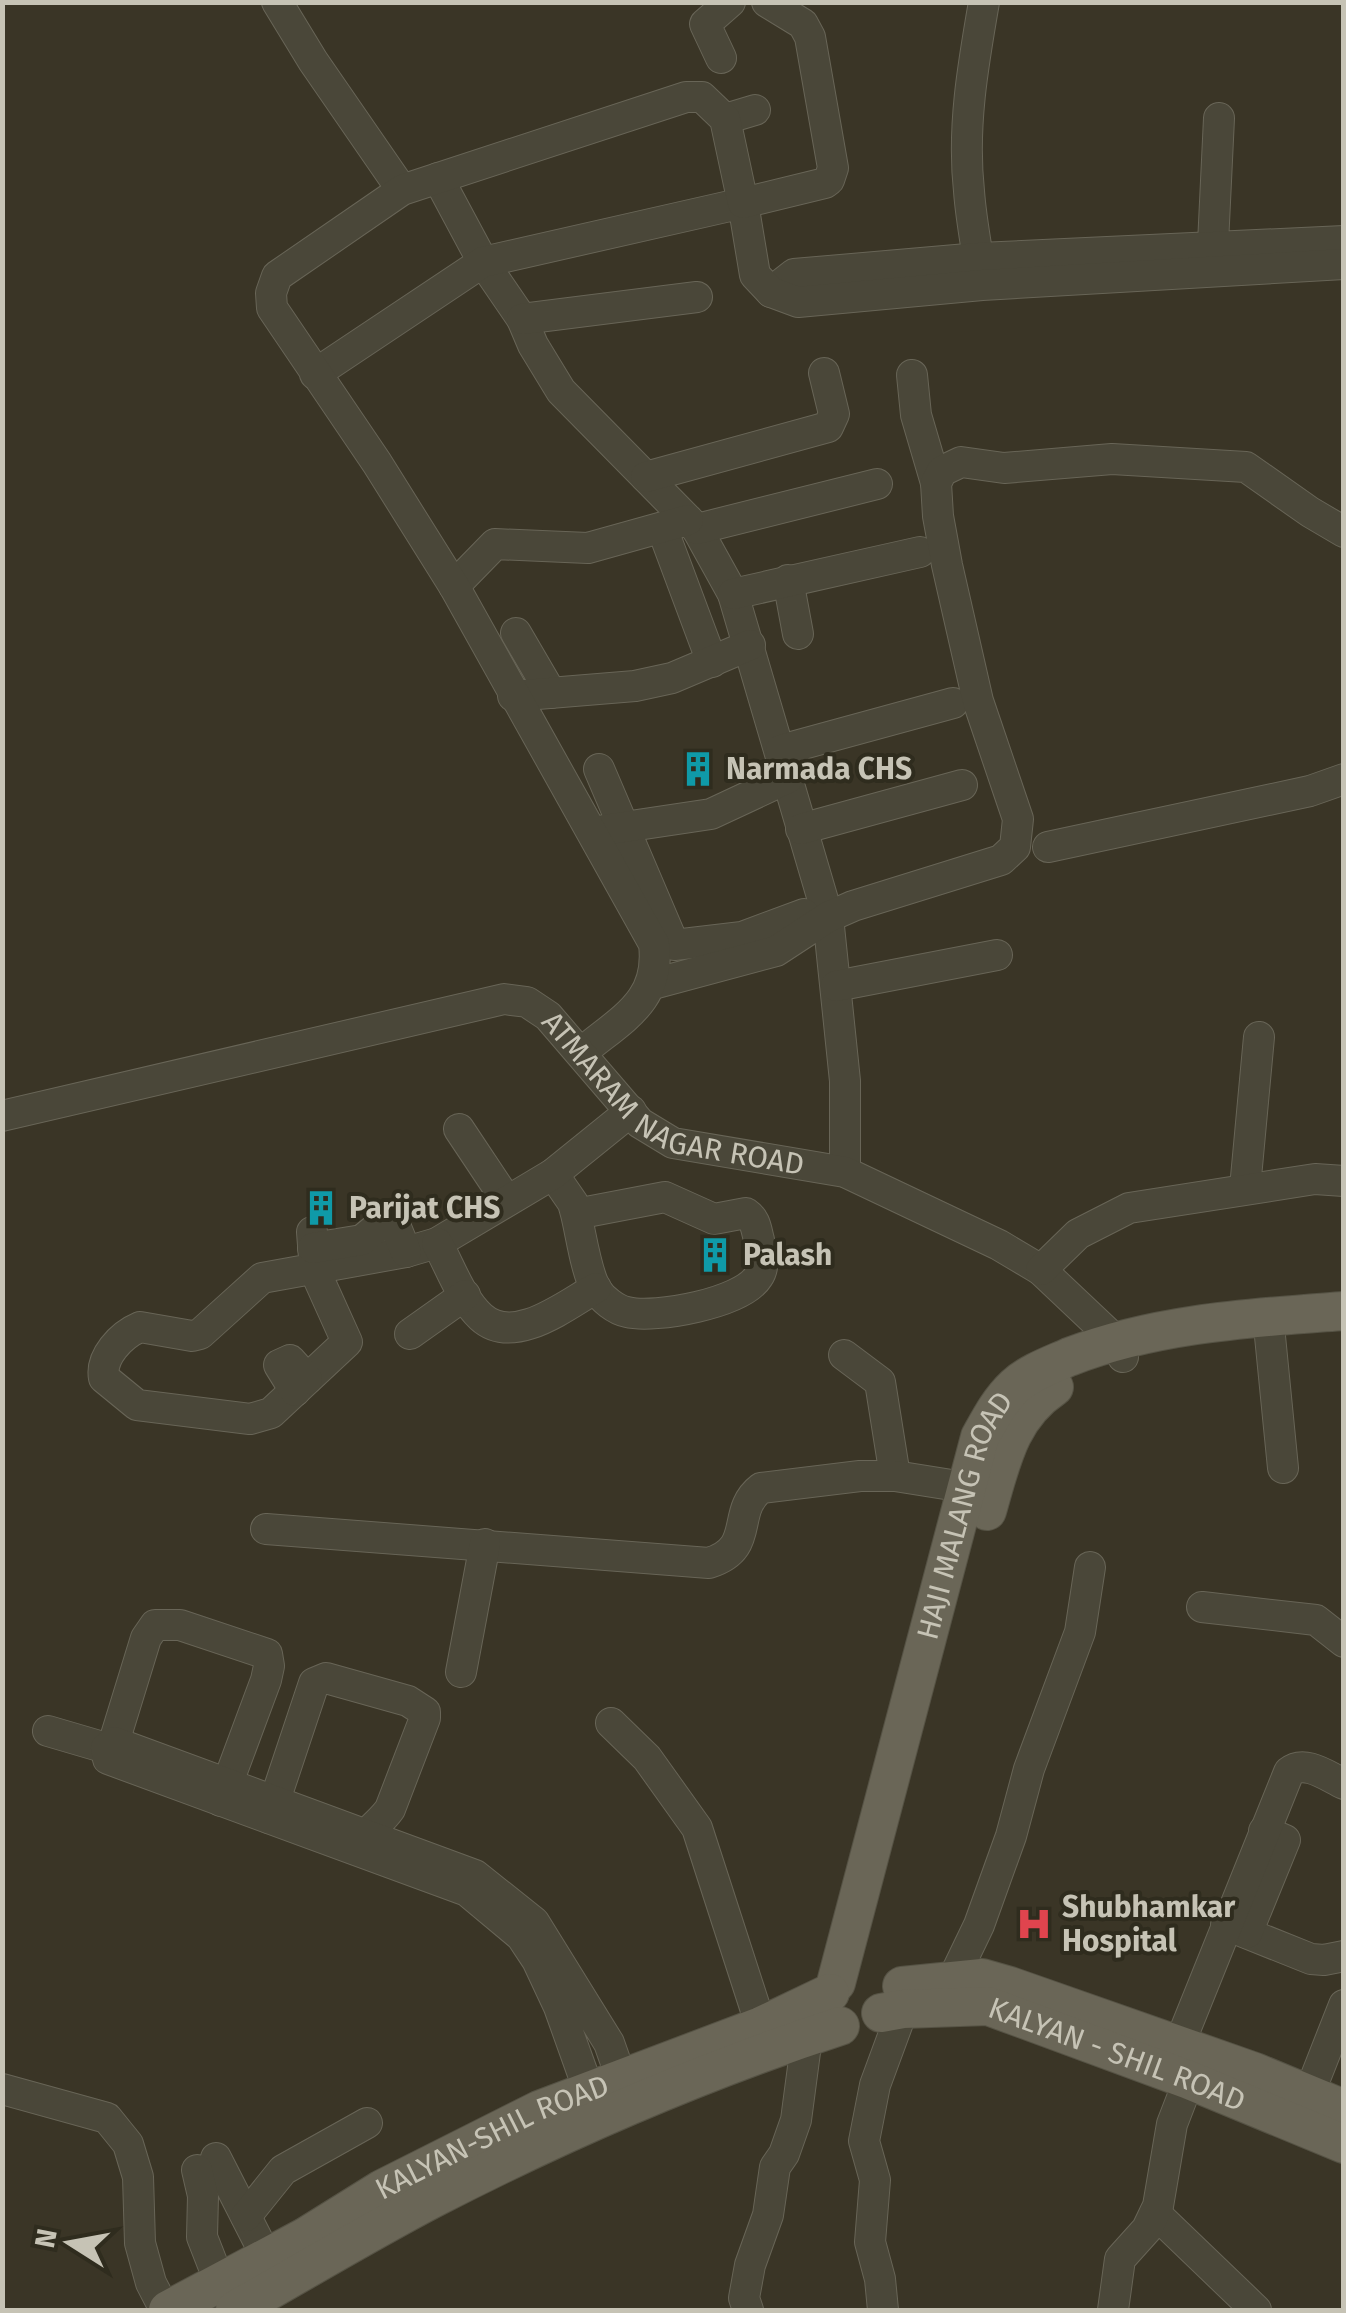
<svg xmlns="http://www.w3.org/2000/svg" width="1346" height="2313" font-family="'Fira Sans',sans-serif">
<rect width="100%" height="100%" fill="#3a3526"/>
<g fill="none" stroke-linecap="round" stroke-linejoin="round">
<defs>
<g id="minor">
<polyline points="277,2 313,61 402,190"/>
<polyline points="721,58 705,24 730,2"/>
<polyline points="725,119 755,110"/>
<polyline points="438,178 483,262 522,319 533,345 561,391 697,529 733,594 828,917 845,1081 845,1172"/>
<polyline points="1212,265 1219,118"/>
<path d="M981 277C977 249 971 220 969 191 962 128 973 65 984 2"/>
<polyline points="771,292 794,274 979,258 1344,241"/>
<polyline points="522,319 697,297"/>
<polyline points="315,374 483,262 743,203 755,275 771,292 798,302 982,285 1344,264"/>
<polyline points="912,375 916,415 936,483"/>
<polyline points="646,477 828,427 834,414 824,373"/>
<polyline points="662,528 712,662"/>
<polyline points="697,529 877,484"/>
<polyline points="788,580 798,634"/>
<polyline points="454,586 495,544 588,548 688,520"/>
<polyline points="733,594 920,552"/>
<polyline points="516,633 551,693"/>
<polyline points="513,696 635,686 672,678 750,645"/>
<polyline points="781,750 953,703"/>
<polyline points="599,769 674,945 742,937 804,914"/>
<polyline points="801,829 962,785"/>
<polyline points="604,830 711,814 788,778"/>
<polyline points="1048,847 1310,791 1344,779"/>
<polyline points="653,984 776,951 828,917 853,906 1001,860 1015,847 1018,819 978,701 947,565 938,516 936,483 942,471 961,462 1004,468 1112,459 1246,467 1310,512 1344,532"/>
<polyline points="836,986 997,955"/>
<path d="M581 1053C621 1019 661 1002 654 944L454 586 377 463 272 308 271 293 277 276 402 190 686 97H702L725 119 743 203 825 183 829 180 833 168 810 37 803 24 767 2"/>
<path id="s1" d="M2 1116 504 999 527 1002 548 1016 640 1123 673 1143 845 1172 999 1245 1041 1270 1114 1339 1123 1357"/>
<polyline points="459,1129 507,1201"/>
<path d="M553 1174 573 1203 576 1214C581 1234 586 1272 596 1289 602 1299 616 1310 627 1312 655 1319 742 1303 758 1277 766 1266 761 1253 759 1240 756 1229 756 1220 746 1213L714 1219 665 1197 576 1214"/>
<polyline points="1245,1188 1259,1037"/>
<path d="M312 1232 315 1271 347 1342 271 1413 250 1419 137 1405 104 1378C100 1357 121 1335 140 1327L192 1336 200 1334 262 1278 406 1252 437 1243 553 1174 631 1111"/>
<path d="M437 1243C450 1266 461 1299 481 1317 514 1347 566 1305 596 1288"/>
<polyline points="313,1248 362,1240 384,1222 390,1221 395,1225 406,1252"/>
<polyline points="1041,1270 1078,1234 1129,1208 1315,1179 1344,1181"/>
<polyline points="1268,1316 1283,1468"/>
<polyline points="410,1334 465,1295"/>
<polyline points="844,1355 880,1382 895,1476"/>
<polyline points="295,1391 279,1365 290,1360 307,1379"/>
<path d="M266 1529 709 1563C757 1548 730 1512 761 1488L860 1476H895L989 1491"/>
<polyline points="1202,1607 1316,1620 1344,1642"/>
<polyline points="461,1672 485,1544"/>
<polyline points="611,1723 647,1758 697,1828 761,2026"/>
<polyline points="48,1731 106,1748"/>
<polyline points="114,1742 146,1638 155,1625 180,1625 267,1654 269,1666 266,1680 221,1801"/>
<path d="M269 1818 314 1683 326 1678 408 1701 425 1712V1718L390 1809C379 1825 365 1830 358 1850"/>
<polyline points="1226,1925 1311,1959 1324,1960 1344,1956"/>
<polyline points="1247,1933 1285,1840 1264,1831"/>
<polyline points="953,1979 979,1925 1011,1836 1029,1769 1080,1632 1090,1567"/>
<path d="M1179 2045 1289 1772C1305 1759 1327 1776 1344 1784"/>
<polyline points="2,2089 107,2118 128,2144 138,2177 140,2243 151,2283 165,2310"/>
<polyline points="589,2091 559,2007 537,1960 521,1936 467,1891 108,1759 106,1748 114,1742 475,1875 534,1922 609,2043 622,2080"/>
<polyline points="1309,2094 1344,2005"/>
<polyline points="216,2158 267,2258"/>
<polyline points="197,2170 203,2196 202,2237 220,2283"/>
<polyline points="1155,2213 1256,2310"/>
<polyline points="246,2216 283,2170 367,2123"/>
<polyline points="748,2310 744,2298 750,2265 768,2215 775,2167 784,2154 796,2120 807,2037"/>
<polyline points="883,2310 880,2279 870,2242 875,2180 864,2141 875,2085 903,2009"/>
<polyline points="1113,2310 1120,2259 1147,2229 1158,2206 1172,2124 1189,2080"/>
</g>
<g id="major">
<path d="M987 1511C1001 1463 1009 1417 1054 1387"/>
<path id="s2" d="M836 1983 980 1437C990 1419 999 1401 1015 1386 1029 1373 1051 1365 1069 1357 1156 1323 1251 1318 1344 1311"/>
<polyline points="902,1986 982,1978 1010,1986 1255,2072 1344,2109"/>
<path id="s3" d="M881 2013 903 2009 988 2006 1189 2080 1344 2144"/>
<path id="s4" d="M168 2310 305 2237 382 2189 539 2110 761 2026 830 1993"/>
<path d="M235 2310C301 2273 367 2233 434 2198 564 2131 700 2072 840 2026"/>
</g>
</defs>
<!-- minor casing -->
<use href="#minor" stroke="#686557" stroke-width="32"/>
<!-- major casing -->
<use href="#major" stroke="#565345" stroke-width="40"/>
<!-- minor -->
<use href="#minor" stroke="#4a4739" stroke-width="30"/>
<!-- major -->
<use href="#major" stroke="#6a6657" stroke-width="38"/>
</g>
<!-- icons -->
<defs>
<symbol id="building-bare" viewBox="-9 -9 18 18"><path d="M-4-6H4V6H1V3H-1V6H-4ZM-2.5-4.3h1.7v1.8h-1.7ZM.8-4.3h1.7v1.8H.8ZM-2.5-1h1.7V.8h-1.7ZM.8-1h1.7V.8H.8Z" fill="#0f9aa8" stroke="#2f2c1e" stroke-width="2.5" paint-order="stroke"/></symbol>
<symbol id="hospital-bare" viewBox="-9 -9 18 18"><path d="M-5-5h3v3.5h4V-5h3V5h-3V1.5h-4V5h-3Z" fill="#e0444e" stroke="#2f2c1e" stroke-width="2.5" paint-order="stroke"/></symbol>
</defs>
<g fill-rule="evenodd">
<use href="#building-bare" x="673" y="744" width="50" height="50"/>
<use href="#building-bare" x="296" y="1183" width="50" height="50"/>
<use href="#building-bare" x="690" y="1230" width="50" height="50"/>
<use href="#hospital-bare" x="1009" y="1899" width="50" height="50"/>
</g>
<g text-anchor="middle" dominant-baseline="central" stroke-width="8" stroke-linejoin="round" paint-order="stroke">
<!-- poi labels -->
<g font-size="30" font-weight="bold" fill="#c6c3b5" stroke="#2f2c1e" text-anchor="start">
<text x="726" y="769">Narmada CHS</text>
<text x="349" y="1208">Parijat CHS</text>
<text x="743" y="1255">Palash</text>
<text x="1062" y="1907">Shubhamkar<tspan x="1062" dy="34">Hospital</tspan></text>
</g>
<!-- street labels -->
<g font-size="30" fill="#c6c3b5" stroke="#2f2c1e">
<text stroke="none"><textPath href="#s1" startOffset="720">ATMARAM NAGAR ROAD</textPath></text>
<text stroke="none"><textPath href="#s2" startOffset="485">HAJI MALANG ROAD</textPath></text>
<text stroke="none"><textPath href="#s3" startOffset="245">KALYAN - SHIL ROAD</textPath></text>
<text stroke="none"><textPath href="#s4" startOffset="368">KALYAN-SHIL ROAD</textPath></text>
</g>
</g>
<!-- border -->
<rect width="1346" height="2313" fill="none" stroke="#c6c3b5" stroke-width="10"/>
<!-- north arrow -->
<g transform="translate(70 2243) rotate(281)" stroke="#2f2c1e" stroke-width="8" paint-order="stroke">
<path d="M0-8L18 38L0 25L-18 38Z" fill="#c6c3b5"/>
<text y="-15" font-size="28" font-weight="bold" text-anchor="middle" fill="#c6c3b5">N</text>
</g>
</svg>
